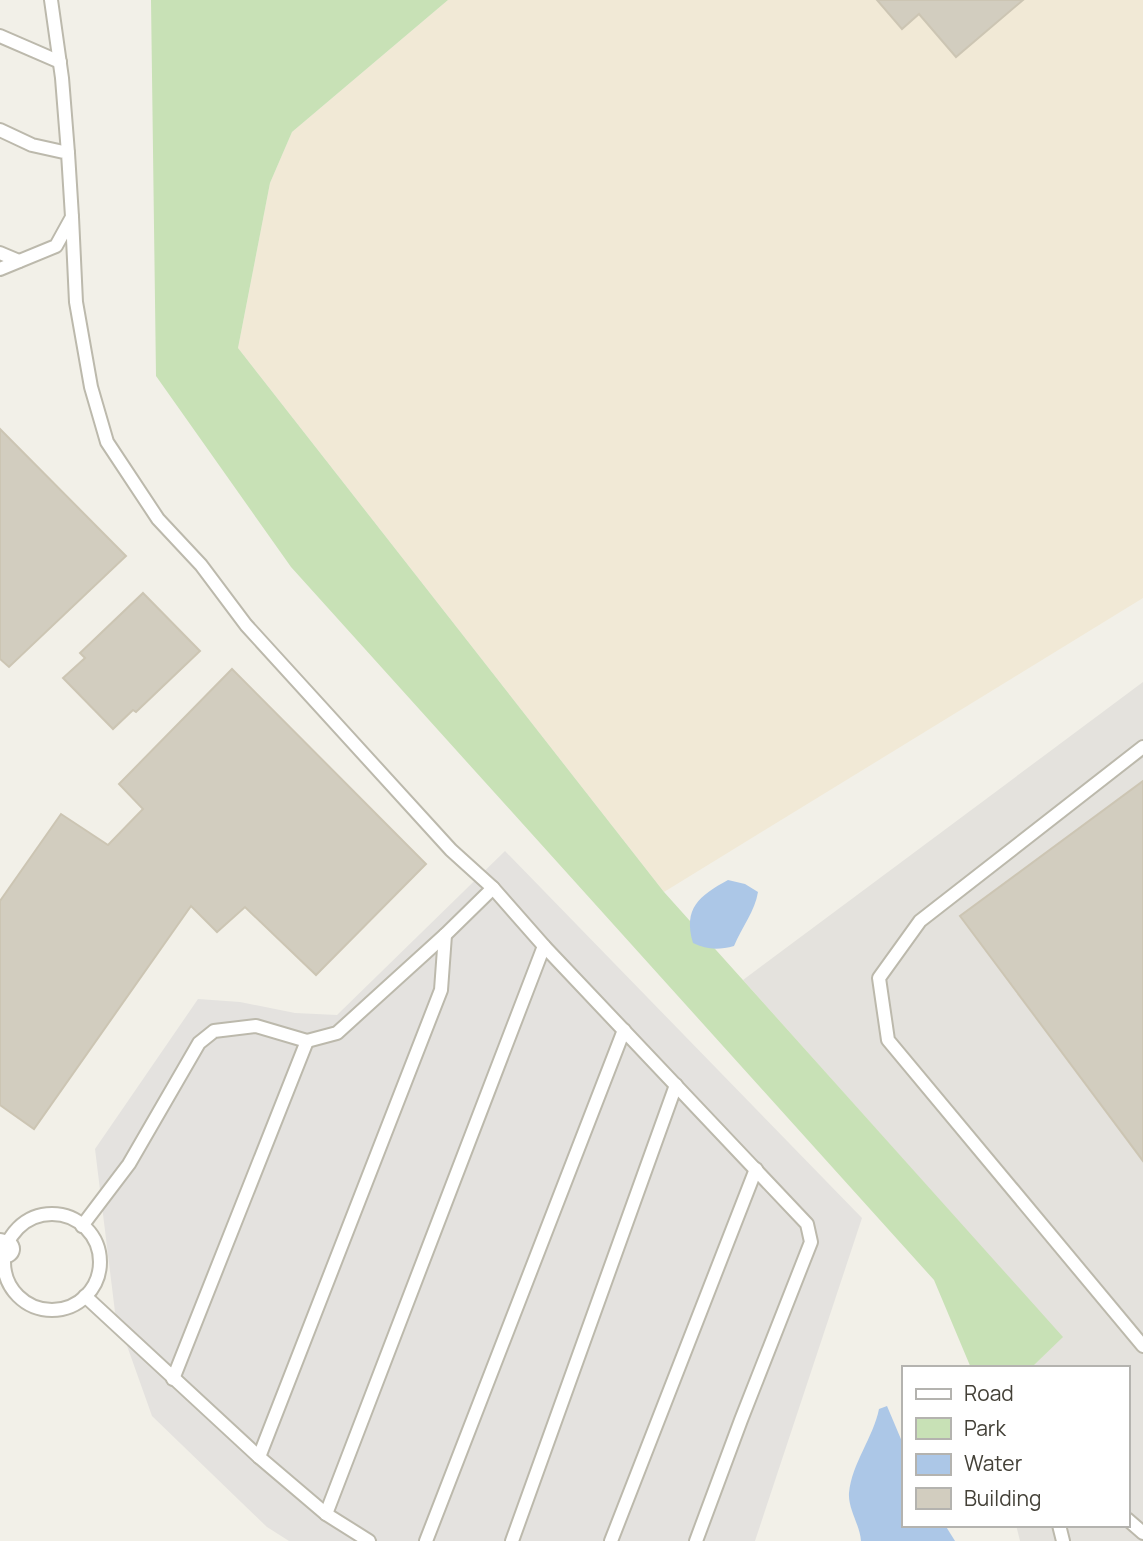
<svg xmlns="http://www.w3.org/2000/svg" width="1143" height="1541" font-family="Manrope,sans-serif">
<rect width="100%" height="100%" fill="#f2f0e8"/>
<!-- commercial -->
<polygon fill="#f1e9d6" points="448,0 1143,0 1143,598 664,892 238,348 270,183 292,132"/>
<!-- industrial -->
<polygon fill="#e4e2dd" points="1143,682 1143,1541 1020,1541 1016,1525 1127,1525 1127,1368 1031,1368 1062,1337 743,980"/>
<!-- green -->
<polygon fill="#c8e1b6" points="151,0 448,0 292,132 270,183 238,348 664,892 1063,1337 1031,1368 971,1368 934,1280 291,567 156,376"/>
<!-- parking -->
<polygon fill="#e4e2df" points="505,851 862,1218 755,1541 289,1541 267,1527 152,1416 115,1312 95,1149 198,999 240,1002 295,1013 337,1015"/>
<!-- water -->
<g fill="#acc7e7">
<path d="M728 880 745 884 758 892C755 911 742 927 734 946 719 950 707 950 693 943 683 908 699 896 728 880Z"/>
<path d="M887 1406 903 1444V1525H945L955 1541H861C860 1525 848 1509 849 1493 852 1463 873 1438 879 1409Z"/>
</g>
<!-- building -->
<g fill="#d2cdbf" stroke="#ccc5b3" stroke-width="2">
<polygon points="877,0 1023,0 956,57 919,14 902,29"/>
<polygon points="0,429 126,556 9,667 0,659"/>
<polygon points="143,593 200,651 136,712 133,710 113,729 63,678 85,658 80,653"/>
<polygon points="232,669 426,864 316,975 245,907 217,932 191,906 34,1129 0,1105 0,901 61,814 108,845 143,809 119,784"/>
<polygon points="1143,781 1143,1161 960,916"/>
</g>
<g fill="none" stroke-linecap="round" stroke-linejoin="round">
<defs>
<g id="service">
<polyline points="51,0 62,78 68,153"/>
<polyline points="0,36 60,62"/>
<polyline points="0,130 32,145 68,153 72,217 56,246 0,269"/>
<polyline points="72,217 76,302 91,387 107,442 158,519 201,565 246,625 451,850 493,888 445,935 337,1033 307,1041 256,1026 214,1031 199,1043 129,1164 82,1226"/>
<polyline points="0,253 19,261"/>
<polyline points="1143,747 920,921 879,978 888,1040 1143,1346"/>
<polyline points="493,888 544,946 807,1224 811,1242 741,1420 696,1541"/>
<circle cx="52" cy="1262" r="48"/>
<polyline points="85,1296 259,1457 326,1514 369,1541"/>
<polyline points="173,1379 307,1041"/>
<polyline points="259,1457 441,990 445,935"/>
<polyline points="326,1514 544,946"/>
<polyline points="1127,1519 1143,1533"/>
<polyline points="1059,1525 1063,1541"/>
<polyline points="426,1541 624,1030"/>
<polyline points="512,1541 676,1085"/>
<polyline points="611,1541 756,1169"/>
</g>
<polyline id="minor" points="0,1247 6,1249"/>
</defs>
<!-- service casing -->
<use href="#service" stroke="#bcb9ac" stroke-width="16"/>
<!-- minor casing -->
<use href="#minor" stroke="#bcb9ac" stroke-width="30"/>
<!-- service -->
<use href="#service" stroke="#fff" stroke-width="12"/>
<!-- minor -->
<use href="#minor" stroke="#fff" stroke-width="26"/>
</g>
<!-- legend -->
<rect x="902" y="1366" width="228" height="161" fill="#ffffff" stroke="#b4b3af" stroke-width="2"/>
<rect x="916" y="1389" width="35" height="10" fill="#ffffff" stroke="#b4b3af" stroke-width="2"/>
<text x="964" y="1401" font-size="21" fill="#444138">Road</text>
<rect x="916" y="1418" width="35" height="21" fill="#c8e1b6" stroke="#b4b3af" stroke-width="2"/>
<text x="964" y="1436" font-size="21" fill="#444138">Park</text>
<rect x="916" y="1454" width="35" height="21" fill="#acc7e7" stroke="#b4b3af" stroke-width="2"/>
<text x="964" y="1471" font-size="21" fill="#444138">Water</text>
<rect x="916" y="1488" width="35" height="21" fill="#d2cdbf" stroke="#b4b3af" stroke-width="2"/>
<text x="964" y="1506" font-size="21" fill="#444138">Building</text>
</svg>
